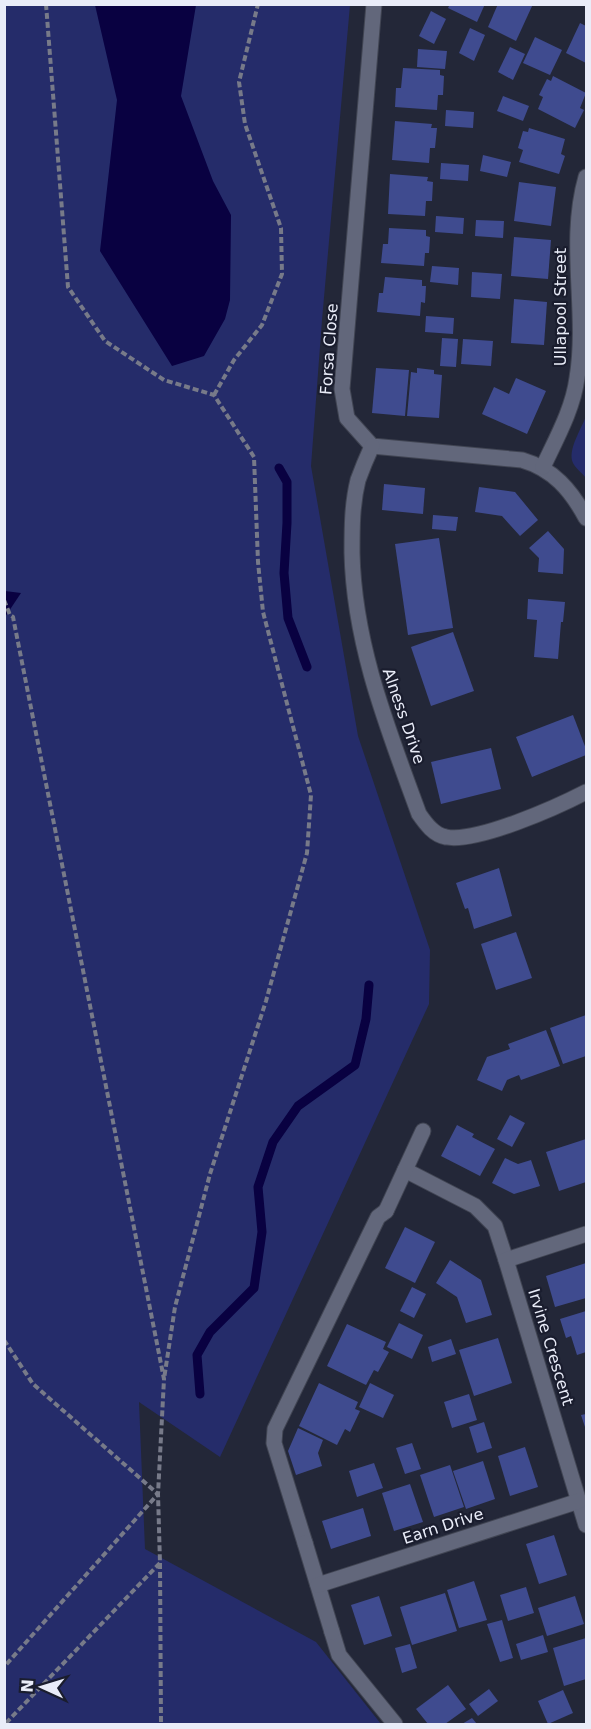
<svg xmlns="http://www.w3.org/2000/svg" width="591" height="1729" font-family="'DejaVu Sans',sans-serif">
<rect width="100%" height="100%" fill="#232738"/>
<!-- green -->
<g fill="#252c6a">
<polygon points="5,5 350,5 322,320 311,466 358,736 430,950 429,1004 220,1457 139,1402 145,1549 316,1642 381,1724 5,1724"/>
<path d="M586 416V478C583 474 576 469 573 463 567 450 582 428 586 416Z"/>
</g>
<!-- water -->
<g fill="#090141">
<polygon points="95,5 196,5 181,96 213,181 231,215 230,300 225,319 204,356 172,366 100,251 117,100"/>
<polygon points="5,591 21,593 5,617 4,591"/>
</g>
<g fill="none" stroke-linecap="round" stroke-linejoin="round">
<!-- stream -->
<g stroke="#090141" stroke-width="9">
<polyline points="279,468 287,482 287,523 284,573 288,618 307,667"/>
<polyline points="200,1394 197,1355 210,1332 254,1288 262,1232 258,1187 273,1142 298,1106 355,1065 366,1019 369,985"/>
</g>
</g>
<!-- building -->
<g fill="#3f4b8f">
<polygon points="450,4 485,4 477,22 448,8"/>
<polygon points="498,4 533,4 516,41 488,27"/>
<polygon points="431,11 446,19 434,44 419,36"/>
<polygon points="580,23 586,26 586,63 566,53"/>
<polygon points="470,28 485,35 474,61 459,53"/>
<polygon points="535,37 562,50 550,75 523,63"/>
<polygon points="510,47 525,54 513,80 498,72"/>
<polygon points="418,49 447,51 445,69 417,67"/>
<polygon points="403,68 440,70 440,75 444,76 443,95 438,95 437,110 395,107 396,88 401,88"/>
<polygon points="553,76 586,93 580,108 584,110 575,128 538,109 543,97 539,95 547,79 551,81"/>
<polygon points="503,96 529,106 523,121 497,111"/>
<polygon points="446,110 474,112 473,128 445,126"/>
<polygon points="395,121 432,124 431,128 437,128 435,148 430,148 429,163 392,160"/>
<polygon points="529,128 565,139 561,154 565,156 559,174 519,162 523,150 518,148 523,131 528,132"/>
<polygon points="483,155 511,162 507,177 480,171"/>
<polygon points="441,163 469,165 468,181 440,179"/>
<polygon points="390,174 428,177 427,181 433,182 432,201 426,201 425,216 388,214"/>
<polygon points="519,182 556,187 551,226 514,221"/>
<polygon points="436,216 464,218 463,234 435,232"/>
<polygon points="476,220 504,221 503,238 475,236"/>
<polygon points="389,228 426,230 426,236 430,237 429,253 425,253 424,266 381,263 383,244 388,244"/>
<polygon points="514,237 551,240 548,279 511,276"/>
<polygon points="432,266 459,268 458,285 430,282"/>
<polygon points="472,272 502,274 500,299 471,297"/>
<polygon points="385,277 422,280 422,286 426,286 425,303 421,302 420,316 377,312 379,293 383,293"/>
<polygon points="514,299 547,302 544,345 511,343"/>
<polygon points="426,316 454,318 453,334 425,332"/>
<polygon points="442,338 458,339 456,367 440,366"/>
<polygon points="463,339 493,341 491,366 461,364"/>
<polygon points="376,368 409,370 405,416 372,413"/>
<polygon points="417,368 434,370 434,374 442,375 439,418 407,416 411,372 417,373"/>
<polygon points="516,378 546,391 527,434 482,414 494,387 509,394"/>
<polygon points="384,484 425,488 423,514 382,510"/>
<polygon points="479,487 515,492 538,520 520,536 502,516 475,512"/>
<polygon points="433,515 458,517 456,531 432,529"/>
<polygon points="548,531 564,549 563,574 538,572 539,558 529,548"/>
<polygon points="439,538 453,628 408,635 395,544"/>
<polygon points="528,599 565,602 563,622 561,622 558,659 534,657 537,620 527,619"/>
<polygon points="453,632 474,691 431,706 411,647"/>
<polygon points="573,715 586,749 586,755 532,777 516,737"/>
<polygon points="491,748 501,789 441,804 431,762"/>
<polygon points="499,868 512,916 474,929 468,908 465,909 456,883"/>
<polygon points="516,932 532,978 496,990 481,944"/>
<polygon points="586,1015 586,1056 563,1064 550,1028"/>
<polygon points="546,1030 560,1066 521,1080 519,1075 507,1080 502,1091 477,1080 487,1057 510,1049 508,1044"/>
<polygon points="510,1115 525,1123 512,1147 497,1139"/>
<polygon points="457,1125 474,1134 472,1137 495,1149 480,1176 441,1156"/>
<polygon points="586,1139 586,1182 559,1191 546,1152"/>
<polygon points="505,1158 518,1164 531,1160 540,1186 514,1194 492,1183"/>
<polygon points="405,1227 435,1242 415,1283 385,1268"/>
<polygon points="450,1260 481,1280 492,1315 466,1323 457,1297 436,1283"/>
<polygon points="586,1263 586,1298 555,1307 546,1276"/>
<polygon points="412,1287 426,1294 414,1318 400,1311"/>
<polygon points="586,1311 586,1352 577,1355 571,1336 566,1338 560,1319"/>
<polygon points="399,1323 423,1335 412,1359 387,1347"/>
<polygon points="347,1324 386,1342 383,1349 389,1352 378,1372 374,1370 366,1385 327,1366"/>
<polygon points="498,1338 512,1383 474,1396 459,1350"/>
<polygon points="451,1339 456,1354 432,1362 428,1347"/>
<polygon points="319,1383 358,1402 355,1409 360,1411 350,1432 345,1429 337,1445 299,1426"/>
<polygon points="370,1383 394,1395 383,1418 359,1407"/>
<polygon points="469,1394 477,1420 452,1428 444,1402"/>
<polygon points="586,1414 586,1430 581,1415"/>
<polygon points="484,1422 492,1448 477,1453 469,1427"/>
<polygon points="298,1428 323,1440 318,1453 322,1466 296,1475 288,1451"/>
<polygon points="412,1443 421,1469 405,1474 396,1448"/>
<polygon points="525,1447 538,1487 510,1496 498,1456"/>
<polygon points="483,1461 495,1499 466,1509 453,1471"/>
<polygon points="374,1463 383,1488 357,1497 349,1471"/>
<polygon points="450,1465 464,1507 434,1517 420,1475"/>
<polygon points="410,1484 423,1522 394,1531 382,1493"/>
<polygon points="363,1508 371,1536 331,1549 322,1521"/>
<polygon points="554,1535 567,1575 539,1584 526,1544"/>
<polygon points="474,1581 487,1620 459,1628 447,1590"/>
<polygon points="526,1587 534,1613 508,1621 500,1595"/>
<polygon points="445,1593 457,1631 412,1645 400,1607"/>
<polygon points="379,1596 392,1636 364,1645 351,1605"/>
<polygon points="575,1596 584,1624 547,1636 538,1608"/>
<polygon points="502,1620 513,1658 500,1662 487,1624"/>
<polygon points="543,1635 548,1652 521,1660 516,1644"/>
<polygon points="586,1638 586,1679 564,1686 553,1648"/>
<polygon points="410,1644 417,1668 402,1673 395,1648"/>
<polygon points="448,1685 466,1709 445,1724 428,1724 416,1709"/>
<polygon points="489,1689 498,1701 478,1716 469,1704"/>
<polygon points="563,1690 573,1713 548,1724 538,1701"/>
<polygon points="472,1718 477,1724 462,1724"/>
</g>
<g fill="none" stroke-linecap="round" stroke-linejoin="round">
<defs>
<g id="lane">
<polyline points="305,1543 274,1443 275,1429 378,1217 386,1211"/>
<polyline points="332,1632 339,1655 395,1724"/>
</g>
<g id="street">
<path d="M374 4 342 389 347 418 372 446 522 460C553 469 571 490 586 518"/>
<path d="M372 446C367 457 362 469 358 480 352 504 352 528 352 553 354 645 388 729 419 814 426 824 434 835 446 837 477 843 557 807 586 792"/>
<path d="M543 467C556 439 573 409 577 378 588 312 567 243 586 177"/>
<polyline points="405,1170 475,1206 495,1226 506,1260"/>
<polyline points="386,1211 423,1131"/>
<polyline points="586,1234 506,1260 586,1525"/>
<polyline points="305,1543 332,1632"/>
<polyline points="318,1585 579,1501"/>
</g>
</defs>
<!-- lane casing -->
<use href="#lane" stroke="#414553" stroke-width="17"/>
<!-- street casing -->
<use href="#street" stroke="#414553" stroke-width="17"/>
<!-- path -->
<g stroke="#777a89" stroke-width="4" stroke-dasharray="6 3" stroke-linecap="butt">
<polyline points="46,4 68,287 105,341 164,380 214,395 254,457 258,562 263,612 311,795 307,853 266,1001 210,1174 175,1307 164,1379"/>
<polyline points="214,395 234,360 262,325 282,274 281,228 245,124 239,82 258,4"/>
<polyline points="4,600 10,615 13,617 164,1379 158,1494 160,1563 5,1724"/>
<polyline points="4,1340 33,1384 158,1494 4,1667"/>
<polyline points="160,1563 161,1724"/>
</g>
<!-- lane -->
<use href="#lane" stroke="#62677b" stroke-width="15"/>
<!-- street -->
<use href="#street" stroke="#62677b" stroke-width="15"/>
</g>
<g text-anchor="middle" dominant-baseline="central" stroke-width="4.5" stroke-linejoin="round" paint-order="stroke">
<!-- street labels -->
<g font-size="16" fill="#e9ecf8" stroke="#1a1d2e">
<text transform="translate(560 307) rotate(-90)">Ullapool Street</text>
<text transform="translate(329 349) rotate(-86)">Forsa Close</text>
<text transform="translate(404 716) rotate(71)">Alness Drive</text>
<text transform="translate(551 1347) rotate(73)">Irvine Crescent</text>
<text transform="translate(443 1526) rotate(-18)">Earn Drive</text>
</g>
</g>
<!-- border -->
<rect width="591" height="1729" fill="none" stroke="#e9ecf8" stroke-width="12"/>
<!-- north arrow -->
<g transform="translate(42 1687) rotate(274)" stroke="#1a1d2e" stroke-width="4.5" paint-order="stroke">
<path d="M0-4.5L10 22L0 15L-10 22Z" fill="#e9ecf8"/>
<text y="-9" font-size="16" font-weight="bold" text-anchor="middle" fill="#e9ecf8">N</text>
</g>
</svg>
